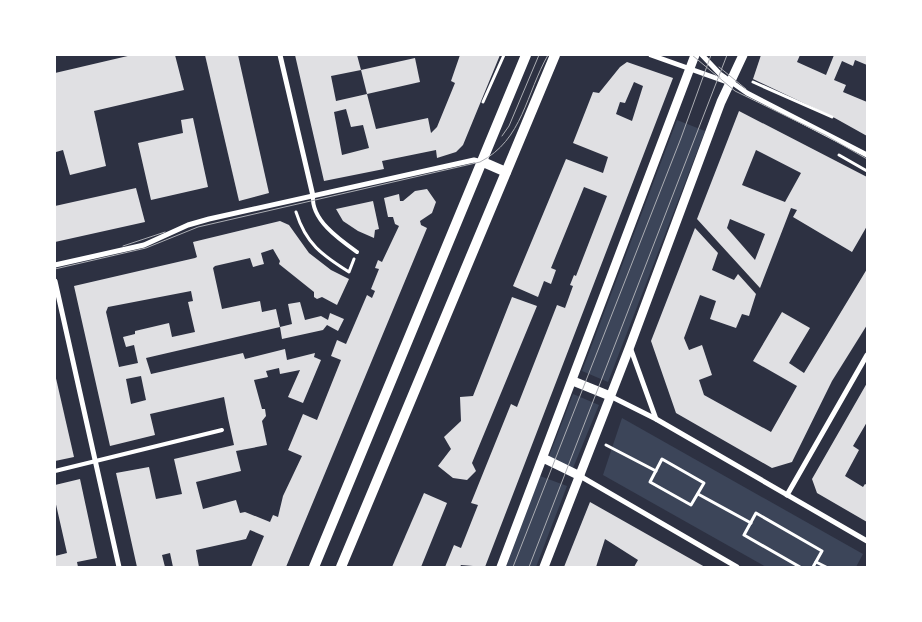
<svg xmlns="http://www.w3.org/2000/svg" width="922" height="622" font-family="'Archivo Narrow',sans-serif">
<rect width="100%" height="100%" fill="#2d3142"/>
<!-- green -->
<g fill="#3c4559">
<polygon points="677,120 705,131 608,382 582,371"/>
<polygon points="573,394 599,405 573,468 548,459"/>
<polygon points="622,418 863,554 856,567 766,567 603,475"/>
<polygon points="540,476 567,486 536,567 506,567"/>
</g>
<!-- building -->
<g fill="#e0e0e3" fill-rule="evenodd">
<polygon points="132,55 175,55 184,90 94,111 106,166 70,175 63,150 56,152 55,147 55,73"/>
<polygon points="205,55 238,55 269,193 239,201"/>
<path d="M295 55H357L361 70 331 76 336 101 367 94 376 129 428 118 431 133 437 127 455 83 451 81 460 55H500L463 145 456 152 437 158 436 150 382 161 384 169 324 181ZM346 109 351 127 363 125 369 148 342 155 334 112Z"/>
<polygon points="761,55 800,55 797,62 826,75 834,55 867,55 867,65 855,60 853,66 842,61 834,80 846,85 843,92 867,102 867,136 833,117 753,79"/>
<polygon points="415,58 420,82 367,94 361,70"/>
<path d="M627 62 673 78 485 567 461 565 460 567H445L454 545 461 548 478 505 471 503 511 404 517 407 557 305 565 308 573 286 570 285 574 275 576 276 607 196 584 187 551 268 556 270 551 284 544 281 538 297 513 286 566 159 603 173 608 157 573 143 593 92 599 93 620 67ZM634 82 643 86 632 121 616 114 620 102 625 103Z"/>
<path d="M739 111 867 177V226L852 252 793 217 797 210 791 208 760 288 697 219ZM756 150 801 173 785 202 742 185ZM730 219 765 234 755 260 727 228Z"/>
<polygon points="193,118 208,187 151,200 138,143 183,133 181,120"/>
<polygon points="136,188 145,222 55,242 55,206"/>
<path d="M427 189 436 202 432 213 420 221 421 225 427 228 286 567H251L264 536 250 530 246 539 196 550 199 567H173L170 553 162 555 165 567H137L116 473 149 467 156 499 182 494 174 459 234 445 228 418 224 397 150 414 155 435 110 446 74 286 195 258 197 257 193 242 280 221 289 225 309 253 331 270 349 279 337 305 322 297 317 299 314 297V292L279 264 280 261 273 249 261 253 264 264 260 265 253 267 250 258 215 266 213 268 222 309 260 301 262 312 276 309 280 327 146 358 151 374 243 353 245 359 285 349 287 360 315 353 314 357 321 360 303 403 288 397 300 370 280 374 279 368 266 371 268 377 254 380 262 409H265L266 416 262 421 267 445 236 451 241 471 196 482 203 509 236 500 240 513 245 512 270 522 273 515 278 517 283 496 302 456 288 450 303 414 317 420 341 360 331 356 337 340 346 344 367 295 372 298 375 291 371 289 379 269 375 268 378 260 382 262 399 226 395 224 393 217H388L384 198 399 194 400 201H403L415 191ZM191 291 193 301 188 302 195 332 172 337 169 323 135 331V334L123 337 126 347 134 345 138 363 119 367 106 312 108 307ZM141 376 146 400 131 404 126 379Z"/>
<polygon points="373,201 379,229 375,230 374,238 358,231 343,221 336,209"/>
<polygon points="695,228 718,253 712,270 734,280 738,274 756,294 749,316 742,314 736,328 710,319 716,301 700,295 684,338 689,350 702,345 712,375 699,380 704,395 771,432 797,386 753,361 782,312 810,328 789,363 804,373 867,269 867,325 832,381 792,462 772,468 676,413 651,341"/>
<polygon points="512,297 537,306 472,463 476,471 467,480 453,478 438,466 451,449 444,437 461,421 460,397 473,396"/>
<polygon points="300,302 305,320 321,316 328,320 330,313 344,319 338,331 327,325 323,330 282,339 280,327 292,324 288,304"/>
<polygon points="55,374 74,457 55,461"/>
<polygon points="867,383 867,422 853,446 859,450 845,476 863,487 865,484 867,485 867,522 817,493 812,479"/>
<polygon points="80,479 97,558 77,562 78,567 55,567 55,556 67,553 55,500 55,485"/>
<polygon points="424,493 447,503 421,567 392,567"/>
<polygon points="590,502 705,567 634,567 638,560 605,539 596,567 564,567"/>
</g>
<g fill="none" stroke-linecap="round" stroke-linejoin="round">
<!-- path -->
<g stroke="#fff" stroke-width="3">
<polyline points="753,82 832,117"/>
<polyline points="483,102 504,55"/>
<polyline points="839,155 867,171"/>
<path d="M296 212C306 244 322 255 349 272L354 259"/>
<polyline points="606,445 656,471"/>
<polygon points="662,459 704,483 691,505 650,482"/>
<polyline points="698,494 751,523"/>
<polyline points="816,562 826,567"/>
<polyline points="800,567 744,535 756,513 822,551 813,567"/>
</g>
<!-- service -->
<g stroke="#fff" stroke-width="4">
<path d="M313 196C311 220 340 240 357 252"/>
<polyline points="55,471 222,430"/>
</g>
<!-- minor -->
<g stroke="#fff" stroke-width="5">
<polyline points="280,55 313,196"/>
<polyline points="651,55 727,82"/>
<polyline points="702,55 720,74 747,93 867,155"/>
<polyline points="55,265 144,245 188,225 209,219 474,160 482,162"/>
<polyline points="55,281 119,567"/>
<polyline points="630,347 656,419"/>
<polyline points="610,396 656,419 867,541"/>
<polyline points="580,476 737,567"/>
<polyline points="787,495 867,355"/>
</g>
<!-- tertiary -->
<g stroke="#fff" stroke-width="9">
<polyline points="573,381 610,396"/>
<polyline points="543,458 580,476"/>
<polyline points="501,567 695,55"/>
<polyline points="544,567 630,346 721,102 743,55"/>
</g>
<!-- secondary -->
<g stroke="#fff" stroke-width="10">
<polyline points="483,162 506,172"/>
<polyline points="314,567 526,55"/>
<polyline points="341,567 555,55"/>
</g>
<!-- tram -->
<g stroke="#abadb3" stroke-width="1">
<polyline points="692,55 735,91 825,135 867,159"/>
<polyline points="719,67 746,89"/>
<polyline points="502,136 509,126 539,55"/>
<polyline points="123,246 165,232"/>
<path d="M55 269 146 248 198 227 480 162C523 140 526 93 548 55"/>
<polyline points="513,567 681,138 711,55"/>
<polyline points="529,567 727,55"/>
</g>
</g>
<!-- border -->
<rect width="922" height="622" fill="none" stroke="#ffffff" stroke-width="112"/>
</svg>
